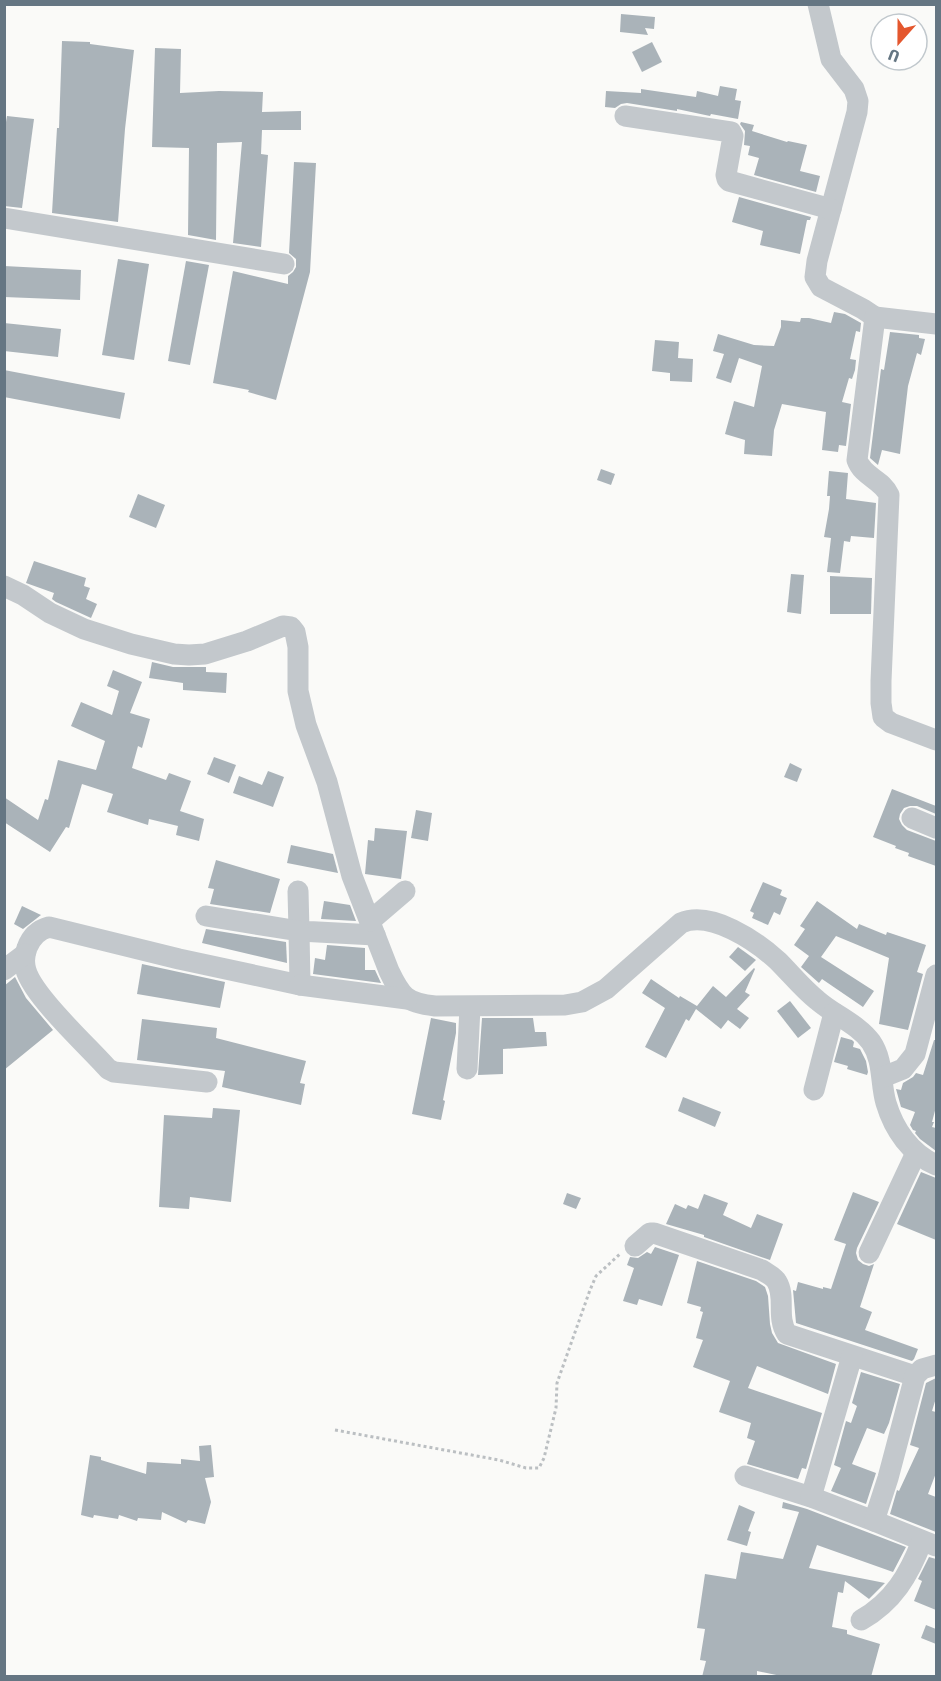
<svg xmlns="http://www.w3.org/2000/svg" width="941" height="1681" font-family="'Fira Sans',sans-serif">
<rect width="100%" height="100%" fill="#fafaf8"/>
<!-- building -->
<g fill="#aab3b9">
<polygon points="621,14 655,17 654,29 645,28 648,35 620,32"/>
<polygon points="62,41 90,42 90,44 134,50 125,129 118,222 52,213 57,128 59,128"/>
<polygon points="652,42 662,62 642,72 632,52"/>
<polygon points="155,48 181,49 180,93 219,91 263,92 262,112 301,111 301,130 262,130 261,154 268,155 261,247 233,243 242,142 217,143 216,240 188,235 189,148 152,147"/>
<polygon points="720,86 737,89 735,100 741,101 738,119 711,114 710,116 677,109 677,111 627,103 621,104 615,108 605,107 606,91 641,93 641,89 696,97 697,91 718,96"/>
<polygon points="7,116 34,119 22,208 4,206 4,134"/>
<polygon points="741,122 754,125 752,131 787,142 788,141 807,145 800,171 820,176 816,192 754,175 759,158 748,155 750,146 744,145 745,131 740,124"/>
<polygon points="294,162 316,163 310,272 276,400 248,392 249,390 213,383 233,271 288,284 288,276 293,272 296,267 296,259 289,253"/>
<polygon points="739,197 811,217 810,220 807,220 800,254 760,245 763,231 732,222"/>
<polygon points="118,259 149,264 134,360 102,355"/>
<polygon points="186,261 209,265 190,365 168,361"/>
<polygon points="4,266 81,270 80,300 4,297"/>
<polygon points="834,312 845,314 861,323 860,332 856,331 850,359 856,360 855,370 852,379 849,378 842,402 851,404 846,446 839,445 838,452 822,450 826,412 782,404 774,430 772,456 744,454 745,440 725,434 734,401 754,407 762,366 739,358 731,383 716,378 724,354 713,351 718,334 754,345 774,346 781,327 781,320 800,322 801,318 809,318 831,323"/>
<polygon points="4,323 61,329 58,357 4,351"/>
<polygon points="890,332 919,335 919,338 925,339 921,355 917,353 908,386 900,454 882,450 878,465 870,458 881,369 884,370"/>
<polygon points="655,340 679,342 678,358 693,359 692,382 670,381 670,373 652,371"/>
<polygon points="4,370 125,393 120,419 4,397"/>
<polygon points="601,469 615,474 611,485 597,480"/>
<polygon points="829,471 848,473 846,499 876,503 874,538 851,536 850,542 844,541 840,573 827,572 831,538 824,537 829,509 830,496 827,496"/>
<polygon points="138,494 165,505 156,528 129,517"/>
<polygon points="34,561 86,578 84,586 90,588 86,599 97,604 91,618 56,602 52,599 54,593 26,583"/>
<polygon points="791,574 804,575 801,614 787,612"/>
<polygon points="830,576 872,578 871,614 830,614"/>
<polygon points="152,662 173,667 206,667 206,672 227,673 226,693 183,690 183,683 149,678"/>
<polygon points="113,670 142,682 130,713 150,719 142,748 138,746 132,768 166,780 169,773 191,781 180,811 204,819 199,841 176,835 178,826 149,819 148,825 107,812 113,794 82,784 69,828 66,827 50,852 4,822 4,797 38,820 45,799 48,800 58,760 96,770 105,741 71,726 81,702 112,715 119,691 107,686"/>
<polygon points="214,757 236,765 229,783 207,774"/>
<polygon points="790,763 802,769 797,782 784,777"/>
<polygon points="268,771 284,777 273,807 233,793 239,776 262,785"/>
<polygon points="892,789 936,806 936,814 917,806 910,806 904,808 900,814 899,819 902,825 907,830 936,841 936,866 908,856 909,853 895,848 896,846 873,837"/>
<polygon points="416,810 432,813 428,841 411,838"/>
<polygon points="375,828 407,831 401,879 365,874 368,840 374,841"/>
<polygon points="291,845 333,854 338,873 287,863"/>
<polygon points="216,860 280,879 270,913 210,904 214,889 208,888"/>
<polygon points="763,882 782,890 780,895 787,898 780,915 774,912 768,925 752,918 754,913 750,911"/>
<polygon points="324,901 350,905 356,921 321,919"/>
<polygon points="817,901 857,929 859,924 886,935 887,932 926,945 917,972 923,974 908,1030 879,1024 889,958 836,936 821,957 874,991 863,1007 822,979 819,983 801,967 809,956 794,945 805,929 800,926"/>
<polygon points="22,906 41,915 23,929 14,924"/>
<polygon points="206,929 286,942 287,963 202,943"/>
<polygon points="327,945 365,948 365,970 375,970 381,983 313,974 315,958 325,960"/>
<polygon points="738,947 756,960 745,971 729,957"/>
<polygon points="142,964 225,982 220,1008 137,994"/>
<polygon points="754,968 755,969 745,992 750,995 737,1009 749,1018 740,1029 728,1020 721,1029 696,1009 689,1021 686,1019 666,1058 645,1047 665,1008 642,993 651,979 679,998 680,996 697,1006 713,986 726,997"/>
<polygon points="15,977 26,998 53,1030 4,1070 4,986"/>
<polygon points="790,1001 811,1028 798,1038 777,1011"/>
<polygon points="431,1018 456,1023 456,1033 443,1100 445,1101 441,1120 412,1114"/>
<polygon points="482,1018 533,1018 535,1032 546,1032 547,1046 503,1049 503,1074 478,1075"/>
<polygon points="142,1019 217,1028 216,1038 306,1061 300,1083 305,1084 301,1105 222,1087 225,1071 137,1060"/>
<polygon points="841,1037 852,1040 854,1042 853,1047 860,1049 866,1061 868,1072 867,1075 847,1069 848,1066 834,1062"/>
<polygon points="934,1040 936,1040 936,1107 932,1122 934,1122 932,1127 936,1128 936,1151 920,1139 915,1133 916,1131 913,1130 910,1125 915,1112 901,1107 896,1089 901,1090 903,1083 913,1077 916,1073 923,1075"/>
<polygon points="683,1097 721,1112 715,1127 678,1111"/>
<polygon points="213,1108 240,1110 231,1202 190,1197 189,1209 159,1207 164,1115 212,1118"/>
<polygon points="921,1172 936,1178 936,1240 897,1224"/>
<polygon points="853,1192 879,1202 857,1248 856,1253 858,1260 863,1264 869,1266 874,1264 860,1307 872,1312 865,1330 918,1349 914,1359 912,1361 796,1323 793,1290 796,1291 798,1282 823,1289 823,1287 831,1289 846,1244 834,1240"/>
<polygon points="567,1193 581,1198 576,1209 563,1204"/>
<polygon points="704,1194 728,1203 723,1215 751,1228 757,1214 783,1224 770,1260 704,1237 704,1235 666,1224 675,1204 686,1209 688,1205 698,1209"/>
<polygon points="655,1247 679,1255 662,1306 639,1299 637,1305 623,1301 634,1268 627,1265 630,1257 638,1258 647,1252 651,1254"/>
<polygon points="697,1261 756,1281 765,1287 768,1296 770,1324 772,1333 778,1343 836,1364 828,1394 757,1366 748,1388 822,1413 806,1469 802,1468 798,1479 747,1464 755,1441 747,1438 751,1423 719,1412 730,1381 693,1367 703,1340 696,1338 703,1312 700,1311 701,1307 687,1303"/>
<polygon points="861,1372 900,1384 889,1423 884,1434 867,1428 852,1464 876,1473 866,1504 831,1491 841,1468 834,1465 846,1421 851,1423 857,1406 852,1403"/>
<polygon points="936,1378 936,1398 932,1411 936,1412 936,1473 928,1494 936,1497 936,1532 890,1514 897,1490 899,1491 919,1448 910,1445 926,1383"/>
<polygon points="211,1445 214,1477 205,1478 211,1502 205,1524 188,1520 186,1523 162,1512 161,1520 138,1518 137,1521 119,1515 118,1519 94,1515 93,1518 81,1515 90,1455 101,1457 101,1460 146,1474 147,1462 181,1464 181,1459 200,1461 199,1446"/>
<polygon points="783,1502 807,1509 906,1547 893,1572 817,1545 809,1568 885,1583 869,1599 845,1581 843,1593 838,1592 832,1627 847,1630 847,1634 880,1644 871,1677 786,1677 757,1671 757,1677 702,1677 706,1661 700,1660 705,1629 697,1628 705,1574 736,1579 741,1552 783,1559 799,1512 782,1508"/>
<polygon points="739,1505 755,1512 748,1531 751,1532 747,1546 727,1540"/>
<polygon points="929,1557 936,1559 936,1610 914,1601 922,1581 918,1579"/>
<polygon points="926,1625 936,1629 936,1644 921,1638"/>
</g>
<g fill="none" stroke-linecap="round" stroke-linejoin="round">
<!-- path -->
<polyline stroke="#bbbfc2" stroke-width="3" stroke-dasharray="3 3" stroke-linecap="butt" points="335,1430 499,1460 526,1468 539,1468 544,1458 556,1408 557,1383 590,1290 596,1276 620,1254"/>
<!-- minor -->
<g stroke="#c3c8cc" stroke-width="21">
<polyline points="818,4 831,59 854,89 858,101 857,112 817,261 815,277 821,287 863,309 875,317"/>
<polyline points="625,116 731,132 733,136 726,175 727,179 729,181 831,209"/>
<polyline points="4,218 284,264"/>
<path d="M936 324 875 317 857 460C863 477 882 479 889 495L881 681V703L883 717 891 723 936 740"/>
<path d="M4 586 23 595 50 613 84 629 131 644 174 654 189 655 205 654 247 641 283 626 291 627 295 632 298 647V691L306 725 327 782 352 876 389 971C401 996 406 1003 435 1006L565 1005 582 1002 606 989 681 923C711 910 756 941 778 961 791 974 803 989 817 1000 834 1015 858 1024 871 1042 884 1061 880 1083 886 1103 894 1130 911 1154 936 1165"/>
<polyline points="912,818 936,828"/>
<polyline points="298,891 299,931 375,935"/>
<path d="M206 916 299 931 300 985 179 959 49 927C38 930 31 937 27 948 25 953 24 960 25 966 28 992 89 1047 108 1069L114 1072 207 1082"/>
<polyline points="370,921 405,891"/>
<polyline points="4,970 25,954"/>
<polyline points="300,985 407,999"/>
<polyline points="467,1069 470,1007"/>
<polyline points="883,1077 903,1069 915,1054 936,975"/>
<polyline points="814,1090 834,1013"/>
<path d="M635 1246 650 1233H654L762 1270C767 1274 774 1276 777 1282 786 1297 776 1317 787 1334L915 1376"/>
<polyline points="869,1253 916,1153"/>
<polyline points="745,1476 811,1497 874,1521 936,1546"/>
<polyline points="811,1497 852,1356"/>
<polyline points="874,1521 888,1478 915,1376 922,1369 936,1365"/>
<path d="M861 1620C893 1602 909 1575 922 1541"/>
</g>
</g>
<!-- border -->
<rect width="941" height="1681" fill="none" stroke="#657683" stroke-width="12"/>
<!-- north arrow -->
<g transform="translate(899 42) rotate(201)"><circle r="28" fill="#ffffff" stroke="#c1c8cd" stroke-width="1.5"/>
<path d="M0-4.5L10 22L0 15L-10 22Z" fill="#e4572e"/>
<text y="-9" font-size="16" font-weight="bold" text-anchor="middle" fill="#657683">U</text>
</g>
</svg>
